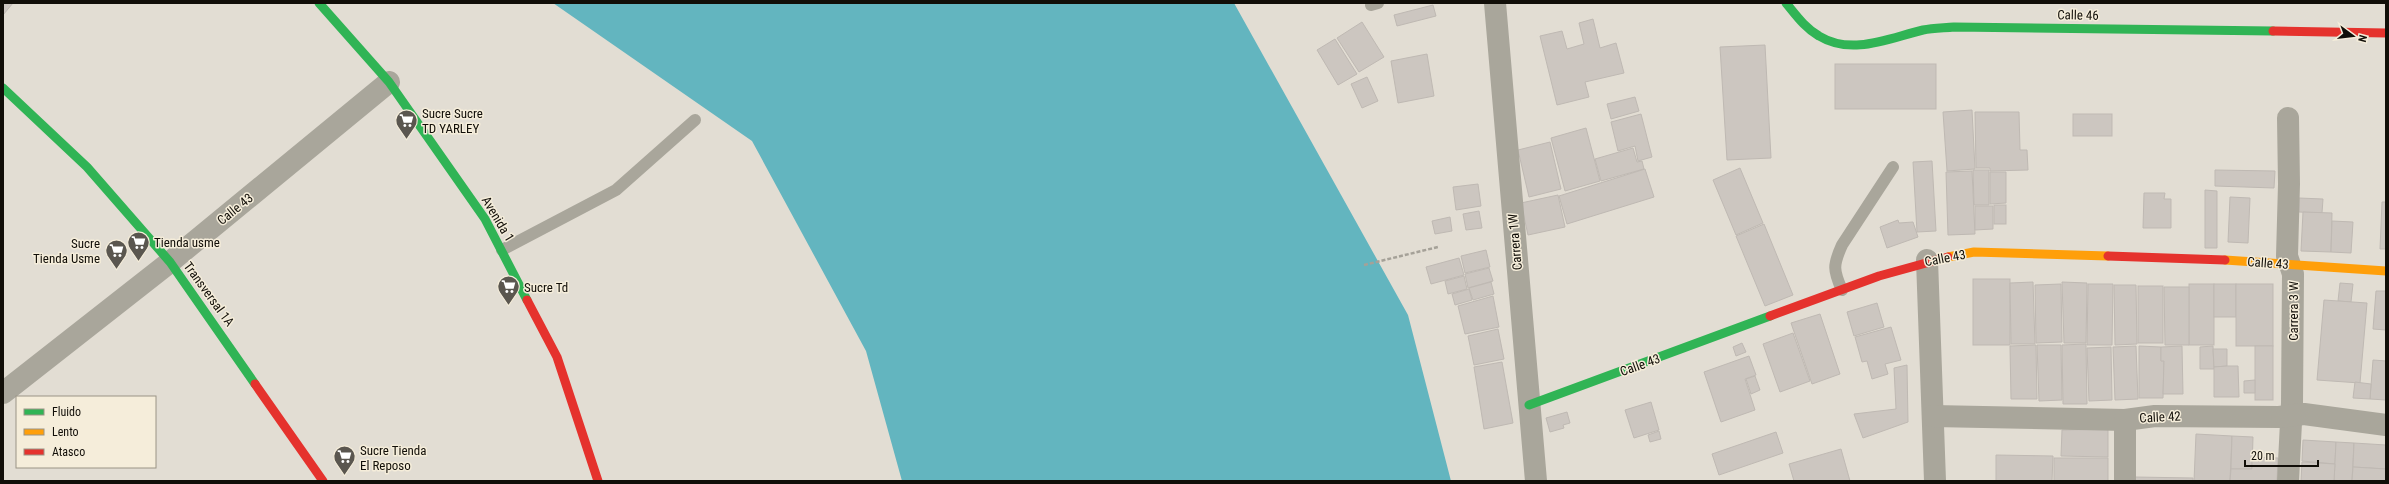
<svg xmlns="http://www.w3.org/2000/svg" width="2389" height="484" font-family="'Roboto Condensed',sans-serif">
<rect width="100%" height="100%" fill="#e2ddd3"/>
<!-- water -->
<polygon fill="#63b5bf" points="553,3 1234,3 1408,315 1451,481 902,481 866,351 752,141"/>
<!-- building -->
<g fill="#ccc6c0" stroke="#bfb9b3">
<polygon points="3,3 13,3 3,15"/>
<polygon points="1433,5 1436,16 1397,26 1394,15"/>
<polygon points="1593,19 1600,48 1616,43 1624,73 1585,82 1589,97 1557,105 1540,36 1562,31 1567,49 1584,44 1579,23"/>
<polygon points="1362,22 1384,57 1359,72 1337,38"/>
<polygon points="1335,39 1357,74 1338,85 1317,50"/>
<polygon points="1765,45 1771,158 1727,160 1720,47"/>
<polygon points="1427,54 1434,96 1398,103 1391,61"/>
<rect x="1835" y="64" width="101" height="45"/>
<polygon points="1367,77 1378,101 1362,108 1351,84"/>
<polygon points="1635,97 1639,111 1611,119 1607,104"/>
<polygon points="1972,110 1975,169 1947,171 1943,112"/>
<polygon points="1975,112 2019,112 2020,150 2027,150 2028,170 1990,171 1990,168 1976,168"/>
<polygon points="1641,114 1652,157 1638,161 1635,146 1618,151 1611,122"/>
<rect x="2073" y="114" width="39" height="22"/>
<polygon points="1586,128 1600,181 1565,191 1551,138"/>
<polygon points="1550,142 1561,189 1529,197 1518,150"/>
<polygon points="1633,148 1637,162 1642,161 1644,169 1601,181 1595,159"/>
<polygon points="1932,161 1936,231 1917,232 1913,162"/>
<polygon points="1740,168 1763,223 1736,235 1713,180"/>
<polygon points="1645,169 1654,197 1567,224 1559,196"/>
<polygon points="1973,170 1989,170 1989,205 1974,205"/>
<polygon points="2215,170 2275,171 2274,188 2215,186"/>
<polygon points="1972,171 1975,234 1948,235 1946,172"/>
<polygon points="1990,172 2006,172 2006,203 1990,204"/>
<polygon points="1478,184 1481,206 1456,210 1453,187"/>
<polygon points="2205,190 2217,191 2217,248 2205,248"/>
<polygon points="2144,193 2165,193 2164,199 2171,199 2171,228 2143,228"/>
<polygon points="1558,195 1565,227 1528,235 1521,203"/>
<polygon points="2230,197 2250,198 2248,243 2228,242"/>
<polygon points="2299,198 2323,199 2322,213 2299,212"/>
<polygon points="2382,202 2386,202 2386,249 2380,249"/>
<rect x="1994" y="205" width="12" height="19"/>
<polygon points="1975,206 1993,206 1993,229 1975,230"/>
<polygon points="1479,211 1482,228 1466,230 1463,214"/>
<polygon points="2303,212 2332,213 2331,252 2301,251"/>
<polygon points="1450,217 1452,231 1435,234 1432,221"/>
<polygon points="1898,220 1899,223 1913,222 1918,237 1887,248 1880,227"/>
<polygon points="2332,221 2353,222 2351,253 2331,252"/>
<polygon points="1764,224 1793,295 1765,306 1736,236"/>
<polygon points="1486,250 1490,267 1465,273 1461,256"/>
<polygon points="1459,258 1464,275 1431,284 1426,267"/>
<polygon points="1489,268 1493,281 1468,288 1465,274"/>
<polygon points="1464,276 1467,289 1448,294 1445,281"/>
<rect x="1973" y="279" width="37" height="66"/>
<polygon points="1491,282 1494,294 1473,300 1469,288"/>
<polygon points="2033,282 2035,344 2011,344 2010,283"/>
<polygon points="2062,282 2087,283 2086,343 2064,343"/>
<polygon points="2340,283 2353,284 2351,302 2338,301"/>
<polygon points="2061,284 2062,342 2036,343 2035,285"/>
<polygon points="2088,284 2113,284 2112,345 2087,345"/>
<rect x="2189" y="284" width="25" height="61"/>
<rect x="2214" y="284" width="22" height="33"/>
<rect x="2236" y="284" width="37" height="62"/>
<polygon points="2114,285 2136,285 2137,344 2115,345"/>
<rect x="2138" y="286" width="25" height="57"/>
<polygon points="2164,287 2189,287 2189,345 2165,345"/>
<polygon points="1469,289 1472,300 1455,305 1452,294"/>
<polygon points="2376,291 2386,291 2386,330 2373,329"/>
<polygon points="1493,296 1499,327 1465,334 1458,306"/>
<polygon points="2324,300 2367,303 2360,383 2317,380"/>
<polygon points="1877,303 1884,327 1854,336 1847,312"/>
<polygon points="1820,314 1840,374 1812,384 1791,323"/>
<polygon points="1891,327 1901,360 1885,364 1888,374 1872,379 1867,361 1862,362 1855,337"/>
<polygon points="1498,329 1504,359 1474,365 1468,336"/>
<polygon points="1793,333 1810,381 1780,392 1763,344"/>
<polygon points="1742,343 1746,352 1736,356 1733,347"/>
<polygon points="2086,344 2087,404 2063,404 2062,345"/>
<polygon points="2036,345 2037,399 2011,399 2010,346"/>
<polygon points="2037,345 2061,345 2062,400 2039,401"/>
<polygon points="2136,346 2138,399 2115,400 2113,347"/>
<polygon points="2139,346 2161,347 2161,361 2164,361 2163,398 2139,398"/>
<polygon points="2182,346 2183,394 2163,394 2164,361 2161,361 2161,347"/>
<polygon points="2213,346 2214,369 2200,369 2200,347"/>
<rect x="2255" y="346" width="18" height="54"/>
<polygon points="2111,347 2112,400 2089,401 2087,348"/>
<polygon points="2213,349 2227,349 2227,366 2214,367"/>
<polygon points="1749,356 1756,375 1745,379 1755,410 1721,422 1704,372"/>
<polygon points="2373,360 2386,361 2386,400 2370,399"/>
<polygon points="1502,362 1513,423 1484,429 1474,367"/>
<polygon points="1907,365 1908,422 1863,438 1854,414 1896,409 1894,368"/>
<polygon points="2227,366 2238,366 2239,397 2214,397 2214,367"/>
<polygon points="1755,376 1760,390 1751,394 1746,379"/>
<polygon points="2255,380 2255,393 2244,393 2244,381"/>
<polygon points="2355,382 2371,384 2370,399 2353,398"/>
<polygon points="1651,402 1659,430 1634,438 1625,410"/>
<polygon points="1567,412 1570,423 1563,425 1564,428 1550,432 1546,418"/>
<polygon points="2108,429 2108,457 2061,456 2062,430"/>
<polygon points="1659,431 1661,439 1650,442 1648,435"/>
<polygon points="1776,432 1783,453 1719,475 1712,454"/>
<polygon points="2196,434 2232,436 2230,481 2194,481"/>
<polygon points="2232,436 2253,437 2252,469 2231,469"/>
<polygon points="2303,440 2336,442 2335,464 2302,461"/>
<polygon points="2336,442 2354,443 2352,481 2334,481"/>
<polygon points="2354,443 2386,445 2386,469 2353,467"/>
<polygon points="1841,449 1850,481 1794,481 1789,464"/>
<polygon points="1996,455 2053,456 2052,481 1996,481"/>
<polygon points="2252,457 2278,458 2277,481 2230,481 2231,469 2252,469"/>
<rect x="2054" y="458" width="54" height="23"/>
<polygon points="2302,462 2335,464 2334,481 2301,481"/>
<polygon points="2353,467 2386,469 2386,481 2352,481"/>
<polygon points="2135,477 2193,478 2193,481 2135,481"/>
</g>
<g fill="none" stroke-linecap="round" stroke-linejoin="round">
<!-- path -->
<polyline stroke="#a5a198" stroke-width="2.5" stroke-dasharray="4 2" stroke-linecap="butt" points="1364,265 1438,247"/>
<!-- lane -->
<g stroke="#a9a69b" stroke-width="12">
<polyline points="1371,5 1378,3"/>
<polyline points="502,250 616,190 695,120"/>
<path d="M1842 290C1833 270 1833 265 1842 245L1893 167"/>
</g>
<!-- street -->
<g stroke="#a9a69b" stroke-width="22">
<polyline points="1495,3 1536,481"/>
<polyline points="2288,118 2289,184 2287,256 2293,274 2292,403 2288,481"/>
<polyline points="1927,260 1935,481"/>
<polyline points="3,393 170,262 389,82"/>
<polyline points="1933,416 2125,420 2155,416 2279,417 2304,414 2386,425"/>
<polyline points="2125,420 2125,481"/>
</g>
<!-- fast -->
<g stroke="#30b455" stroke-width="9">
<polyline points="319,3 389,82 485,219 527,300"/>
<path d="M1786 3C1796 15 1805 28 1819 36 1852 56 1889 38 1923 30 1933 28 1944 28 1954 27L2273 31"/>
<polyline points="3,88 87,167 170,262 255,384"/>
<polyline points="1529,405 1770,316"/>
</g>
<!-- slow -->
<g stroke="#ff9f0a" stroke-width="9">
<polyline points="1948,257 1974,252 2108,256"/>
<polyline points="2225,260 2386,271"/>
</g>
<!-- jam -->
<g stroke="#e5322d" stroke-width="9">
<polyline points="2273,31 2386,33"/>
<polyline points="2108,256 2225,260"/>
<polyline points="527,300 557,357 598,481"/>
<polyline points="1770,316 1879,276 1948,257"/>
<polyline points="255,384 323,481"/>
</g>
</g>
<!-- icons -->
<defs>
<symbol id="supermarket-pin" viewBox="-11 -11 22 30"><path d="M0 17L-7.5 6A9.5 9.5 0 1 1 7.5 6Z" fill="#5a564f" stroke="#f5edda"/><path d="M-6-5.5h2.5l.6 2H6L4.5 2H-2.5L-4.4-4H-6ZM-1.5 3.2a1.3 1.3 0 1 0 .1 0ZM3 3.2a1.3 1.3 0 1 0 .1 0Z" fill="#fff"/></symbol>
</defs>
<g fill-rule="evenodd">
<use href="#supermarket-pin" x="394" y="108" width="25" height="34"/>
<use href="#supermarket-pin" x="126" y="230" width="25" height="34"/>
<use href="#supermarket-pin" x="104" y="238" width="25" height="34"/>
<use href="#supermarket-pin" x="496" y="274" width="25" height="34"/>
<use href="#supermarket-pin" x="332" y="444" width="25" height="34"/>
</g>
<g text-anchor="middle" dominant-baseline="central" stroke-width="3" stroke-linejoin="round" paint-order="stroke">
<!-- street labels -->
<g font-size="13" fill="#110e08" stroke="#f5edda">
<text transform="translate(2078 15) rotate(1)">Calle 46</text>
<text transform="translate(235 209) rotate(-39)">Calle 43</text>
<text transform="translate(498 219) rotate(59)">Avenida 1</text>
<text transform="translate(1515 242) rotate(-95)">Carrera 1W</text>
<text transform="translate(1945 258) rotate(-11)">Calle 43</text>
<text transform="translate(2268 263) rotate(4)">Calle 43</text>
<text transform="translate(209 294) rotate(54)">Transversal 1A</text>
<text transform="translate(2293 311) rotate(-90)">Carrera 3 W</text>
<text transform="translate(1640 365) rotate(-20)">Calle 43</text>
<text transform="translate(2160 417) rotate(-3)">Calle 42</text>
</g>
<!-- poi labels -->
<g font-size="13" fill="#110e08" stroke="#f5edda" text-anchor="start">
<text x="422" y="113">Sucre Sucre<tspan x="422" dy="15">TD YARLEY</tspan></text>
<text x="154" y="242">Tienda usme</text>
<text x="100" y="243" text-anchor="end">Sucre<tspan x="100" dy="15">Tienda Usme</tspan></text>
<text x="524" y="287">Sucre Td</text>
<text x="360" y="450">Sucre Tienda<tspan x="360" dy="15">El Reposo</tspan></text>
</g>
</g>
<!-- border -->
<rect width="2389" height="484" fill="none" stroke="#110e08" stroke-width="8"/>
<!-- legend -->
<rect x="16" y="396" width="140" height="72" fill="#f5edda" stroke="#9a9486"/>
<rect x="24" y="409" width="20" height="6" fill="#30b455" stroke="#9a9486"/>
<text x="52" y="416" font-size="12" fill="#110e08">Fluido</text>
<rect x="24" y="429" width="20" height="6" fill="#ff9f0a" stroke="#9a9486"/>
<text x="52" y="436" font-size="12" fill="#110e08">Lento</text>
<rect x="24" y="449" width="20" height="6" fill="#e5322d" stroke="#9a9486"/>
<text x="52" y="456" font-size="12" fill="#110e08">Atasco</text>
<!-- north arrow -->
<g transform="translate(2353 36) rotate(105)" stroke="#f5edda" stroke-width="3" paint-order="stroke">
<path d="M0-3L7 15L0 10L-7 15Z" fill="#110e08"/>
<text y="-6" font-size="11" font-weight="bold" text-anchor="middle" fill="#110e08">N</text>
</g>
<!-- scale -->
<path d="M2245 460v6h73v-6" fill="none" stroke="#110e08" stroke-width="2"/>
<text x="2251" y="460" font-size="12" fill="#110e08" stroke="#f5edda" stroke-width="3" paint-order="stroke">20 m</text>
</svg>
